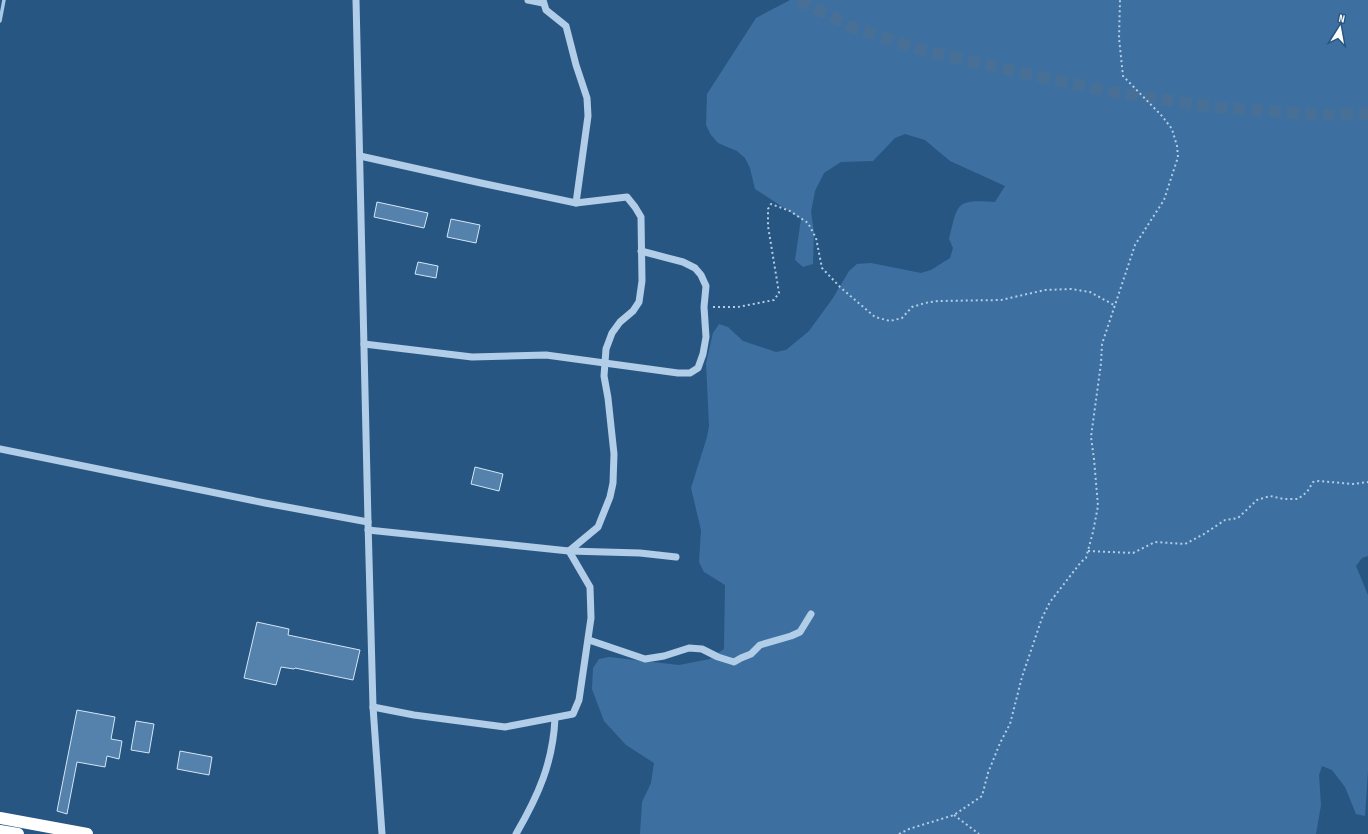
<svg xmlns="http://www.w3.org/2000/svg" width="1368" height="834" font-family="'Sofia Sans Condensed',sans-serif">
<rect width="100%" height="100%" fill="#285683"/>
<!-- green -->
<path fill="#3d70a0" d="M790 0H1368V556L1362 558 1356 566 1368 595V770L1365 816 1356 814 1345 787 1332 770 1322 766 1319 775 1321 805 1316 834H640L642 802 651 783 654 763 626 745 604 721 592 689 593 668 599 659 609 657 679 665 710 659 724 649 725 585 704 572 699 562 701 530 691 488 707 437 709 426 706 363 713 333 719 324 728 327 743 341 776 352 786 350 809 331 833 298 849 271 857 264 871 263 921 273 931 270 950 258 953 248 949 239C958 203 955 199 995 202L1005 186 950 161 925 140 905 134 895 138 873 161 841 162 824 173 815 191 811 212 814 232 813 264 803 267 795 260 801 219 755 189 750 168 745 158 737 151 718 143 711 135 706 125 707 94 756 18Z"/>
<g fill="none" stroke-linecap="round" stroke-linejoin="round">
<!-- stream -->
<polyline stroke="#a6c9e7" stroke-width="3.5" points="0,21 4,0"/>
</g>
<!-- building -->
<g fill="#5482ac" stroke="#d4e6f6">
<polygon points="377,202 428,213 424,228 374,217"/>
<polygon points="451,219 480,225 476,243 447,237"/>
<polygon points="418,262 438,266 436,278 415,274"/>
<polygon points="475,467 503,474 499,491 471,484"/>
<polygon points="257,622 289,629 288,635 360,650 353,680 295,668 294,669 281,667 276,685 244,678"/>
<polygon points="77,710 115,717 111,739 122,741 119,759 107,756 105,767 77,762 67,814 57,811"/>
<polygon points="136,721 154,724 149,753 131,750"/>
<polygon points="180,751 212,757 209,775 177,769"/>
</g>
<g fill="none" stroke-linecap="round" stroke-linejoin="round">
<!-- highway-tunnel -->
<polyline stroke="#486f96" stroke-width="12" stroke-dasharray="12 6" stroke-linecap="butt" points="799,0 852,27 922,50 1018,72 1113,92 1214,107 1319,115 1368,114"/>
<!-- path -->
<g stroke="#b1cde7" stroke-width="2" stroke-dasharray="2 3" stroke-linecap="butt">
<polyline points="713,307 738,307 774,300 779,293 768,226 768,209 771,204 790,211 808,223 816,238 822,268 840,287 875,317 890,321 902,318 912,307 925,303 938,301 1001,300 1045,290 1071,289 1090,292 1114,305"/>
<polyline points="1088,551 1133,553 1155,542 1185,544 1204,534 1225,520 1238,518 1257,500 1270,496 1284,499 1298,499 1307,492 1313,482 1319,481 1353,484 1368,482"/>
<polyline points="954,815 979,834"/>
<polyline points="899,834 909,829 954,815 982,796 988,773 1000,743 1010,724 1022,677 1042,618 1050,602 1081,562 1086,558 1093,532 1098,506 1094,459 1091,437 1101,363 1102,344 1135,245 1164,200 1178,157 1177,146 1172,129 1162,116 1123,76 1119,38 1120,0"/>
</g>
<!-- minor -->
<g stroke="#b1cde7" stroke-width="7">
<polyline points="356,0 368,522 373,707 382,834"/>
<polyline points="528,0 543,3"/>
<polyline points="543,0 546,10 566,26 576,65 587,98 588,116 576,203"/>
<polyline points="360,156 481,183 576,203 627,197 635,207 641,217 642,281 639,302 633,311 620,322 612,333 606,349 604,376 608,398 614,454 613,483 610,497 598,527 569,551"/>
<polyline points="364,344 472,357 546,355 678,373 690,373 698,368 703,354 706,337 704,307 706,286 701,275 695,268 683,262 641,251"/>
<polyline points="0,449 265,503 368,522"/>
<polyline points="368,530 569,551 640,553 676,557"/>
<polyline points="589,640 645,659 664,656 689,648 702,649 718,657 734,662 741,658 751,654 760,645 791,636 800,632 811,614"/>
<polyline points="373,707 414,715 505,727 573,714 579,700 591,618 590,587 569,551"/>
<path d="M516 834C538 796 553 763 555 718"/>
</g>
<!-- highway -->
<g stroke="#fff" stroke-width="12">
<polyline points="0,818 87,834"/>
<polyline points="0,831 18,834"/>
</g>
</g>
<!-- north arrow -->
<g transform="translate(1340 28) rotate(11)" stroke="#285683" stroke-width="3" paint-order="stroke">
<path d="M0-3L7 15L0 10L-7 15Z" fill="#ffffff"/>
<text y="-6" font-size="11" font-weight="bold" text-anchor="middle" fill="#ffffff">N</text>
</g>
</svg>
